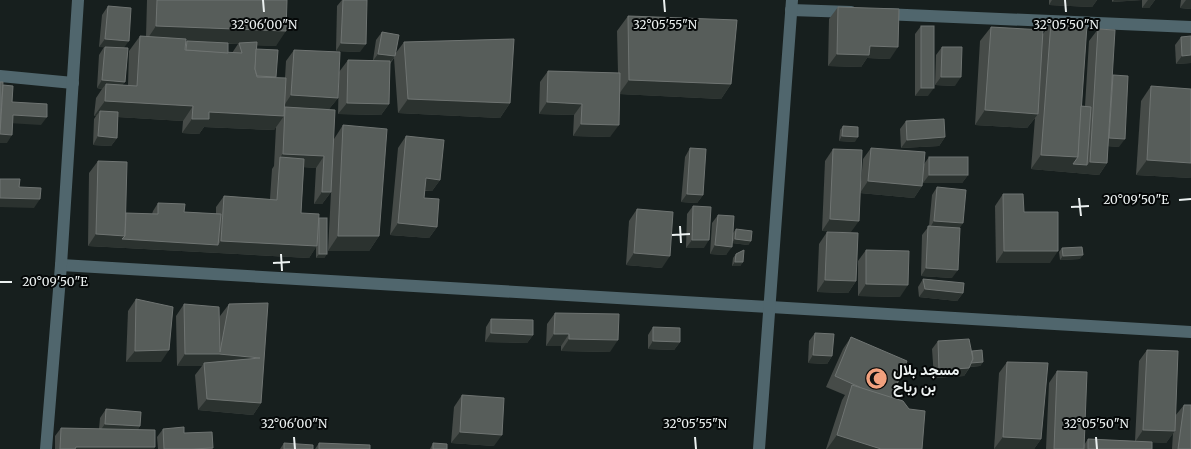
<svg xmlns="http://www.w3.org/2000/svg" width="1191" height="449" font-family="Merriweather,Vazirmatn,serif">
<rect width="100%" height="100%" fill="#171f1e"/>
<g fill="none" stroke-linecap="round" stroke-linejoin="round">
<!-- minor -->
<g stroke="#50666d" stroke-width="12">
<polyline points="791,10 851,12"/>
<polyline points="883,14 1191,27"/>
<polyline points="0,76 73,83"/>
<polyline points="61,265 1191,332"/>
<polyline points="759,449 792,0"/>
</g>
<!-- tertiary -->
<polyline stroke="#50666d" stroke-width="12" points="46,449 61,265 78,0"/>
</g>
<!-- wall -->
<g fill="#464b48" fill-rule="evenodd">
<path d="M147 0H287L276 46 257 45 256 49 276 78H285L286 61 294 50 338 98 329 109 334 139 343 125 379 236 369 251H328L331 192 322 204H314L316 168 304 167 301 213 319 219 327 254 324 258H316V247L309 258 88 246 89 173 98 161 126 213 152 214 153 211 158 203 184 212 216 214V207L224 196 270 199 272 169 274 166 276 127 274 130 204 127 199 134 182 133 183 121 118 117 117 138 111 146 93 145 94 119 96 116H94L96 98 102 89 97 88 99 55 104 47H99L102 15 108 6 124 48 123 85H128L129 51 140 36 146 37ZM228 44H238L232 53H228Z"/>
<polygon points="342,0 367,0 360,52 336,51 337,6"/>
<polygon points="1049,0 1097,0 1092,7 1049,5"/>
<polygon points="1112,0 1155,0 1149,8 1142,8 1142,0 1112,2"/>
<polygon points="1181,0 1191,0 1191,9 1180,8"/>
<polygon points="838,7 890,59 867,58 861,67 828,66 829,19"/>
<polygon points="628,16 731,84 721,99 620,94 610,137 573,136 574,115 539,114 540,82 548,71 618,73 617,31"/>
<polygon points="1051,22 1081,106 1085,106 1089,41 1098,29 1113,75 1119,147 1108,146 1107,163 1099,175 1031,169 1035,118 1027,128 975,125 980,41 991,27 1043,34"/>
<polygon points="921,26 928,96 915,96 915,34"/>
<polygon points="382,32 395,54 404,42 510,103 500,118 398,113 394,58 390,64 389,104 381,115 338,114 339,72 348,60 373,60 376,40"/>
<polygon points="1181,37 1191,63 1176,64 1175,45"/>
<polygon points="942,47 955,86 935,85 936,55"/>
<polygon points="1151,86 1191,178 1136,175 1141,101"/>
<polygon points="906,121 945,137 939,146 901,148 900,129"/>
<polygon points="843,126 855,142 839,141 840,130"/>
<polygon points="406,136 440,180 432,191 425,191 424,198 437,227 429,238 390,235 398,148"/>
<polygon points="690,148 703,195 697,203 681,202 685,157"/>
<polygon points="871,148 924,164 929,157 968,175 962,183 923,183 923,172 922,186 914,198 860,193 863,159"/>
<polygon points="833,149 851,232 822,231 825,161"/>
<polygon points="937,187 959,229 952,278 921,276 922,235 929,226 932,195"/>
<polygon points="1003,194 1024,212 1050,263 996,263 995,206"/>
<polygon points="693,206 704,248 686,248 687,214"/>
<polygon points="637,209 662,268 626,265 629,221"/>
<polygon points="718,215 732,240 733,233 736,229 751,241 748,245 732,243 726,255 710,254 712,223"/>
<polygon points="827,232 856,281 848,293 817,292 819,244"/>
<polygon points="1062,248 1080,259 1060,260 1059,252"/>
<polygon points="866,250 900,297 858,296 858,261"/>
<polygon points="736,254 743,262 740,266 732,266 733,258"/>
<polygon points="923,279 963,293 957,301 919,297 918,287"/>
<polygon points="136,299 161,362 126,362 128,311"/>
<polygon points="184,304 219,323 220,316 229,304 261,403 253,415 198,410 195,375 202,366 177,366 176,316"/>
<polygon points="555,313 610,352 561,351 561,346 546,346 547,324"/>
<polygon points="491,319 533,335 527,343 485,342 486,327"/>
<polygon points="653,327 680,342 674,350 648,349 648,335"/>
<polygon points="815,333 832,356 827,364 808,363 809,341"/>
<polygon points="851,337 891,398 922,449 826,449 842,400 845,395 826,387 843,349"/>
<polygon points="938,341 972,351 983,362 980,366 970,367 964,376 934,378 932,349"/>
<polygon points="1147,350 1175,416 1184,405 1191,449 1172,449 1173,433 1166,443 1152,442 1152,449 1046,449 1049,383 1057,371 1084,445 1088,439 1135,441 1139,361"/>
<polygon points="1007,362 1041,439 1034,449 994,449 999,373"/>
<polygon points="462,395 494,446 451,443 454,407"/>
<polygon points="106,409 140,426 138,429 154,449 55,449 55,436 61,428 99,429 100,418"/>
<polygon points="163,429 184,433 213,448 212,449 158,449 157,437"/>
<polygon points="284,443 313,449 280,449"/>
<polygon points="319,443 370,449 315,449"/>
<polygon points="433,443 447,449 430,449"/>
</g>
<!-- shaded-wall -->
<g fill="#2b322f">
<polygon points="1052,0 1097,0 1092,7 1049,5"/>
<polygon points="1114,0 1142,0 1112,2"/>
<polygon points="1148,0 1155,0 1149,8 1142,8"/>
<polygon points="1186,0 1191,0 1191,9 1180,8"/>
<polygon points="156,26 286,31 276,46 240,45 239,43 238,44 187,42 187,41 185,42 146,41"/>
<polygon points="105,39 129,41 123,49 99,47"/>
<polygon points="341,43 366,44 360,52 336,51"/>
<polygon points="870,46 898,47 890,59 867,58 861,67 828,66 837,54"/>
<polygon points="378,54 395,56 389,64 372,62"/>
<polygon points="1191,55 1191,63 1176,64 1182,56"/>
<polygon points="941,77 961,77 955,86 935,85"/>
<polygon points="102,80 125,82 119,90 106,84 102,89 97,88"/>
<polygon points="629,80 731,84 721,99 619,94"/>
<polygon points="921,88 934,88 928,96 915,96"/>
<polygon points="291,95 338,98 329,109 283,107"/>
<polygon points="408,99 510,103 500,118 398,113"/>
<polygon points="105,101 193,106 183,121 100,116 100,111 96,116 94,116"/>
<polygon points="547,102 582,104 574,115 539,114"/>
<polygon points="347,103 389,104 381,115 338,114"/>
<polygon points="985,110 1038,114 1027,128 975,125"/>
<polygon points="209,112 284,116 274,130 204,127 199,134 182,133 192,119"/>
<polygon points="13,115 47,117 41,125 8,123"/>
<polygon points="581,124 619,125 610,137 573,136"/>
<polygon points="0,134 12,135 7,143 0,143"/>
<polygon points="98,136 117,138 111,146 93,145"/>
<polygon points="842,136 858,137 855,142 839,141"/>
<polygon points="945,137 939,146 901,148 907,140"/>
<polygon points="1107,138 1125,139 1119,147 1101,146"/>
<polygon points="283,154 324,156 316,168 280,166 280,157"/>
<polygon points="1041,155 1078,157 1087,165 1090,162 1107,163 1099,175 1031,169"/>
<polygon points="1147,160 1191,163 1191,178 1136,175"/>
<polygon points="929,175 968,175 962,183 923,183"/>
<polygon points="426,178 440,180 432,191 418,190"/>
<polygon points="868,181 922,186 914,198 860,193"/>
<polygon points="322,192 331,192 322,204 314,204"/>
<polygon points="687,194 703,195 697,203 681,202"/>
<polygon points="0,198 40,199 34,208 0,207"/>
<polygon points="830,219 859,221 851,232 822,231"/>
<polygon points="934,221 963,223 958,231 929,229"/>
<polygon points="398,223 437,227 429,238 390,235"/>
<polygon points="96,234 125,236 218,245 221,241 317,246 309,258 88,246"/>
<polygon points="338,236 379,236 369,251 328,251"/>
<polygon points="735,239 751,241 748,245 732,243"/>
<polygon points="692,240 709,240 704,248 686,248"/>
<polygon points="715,245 732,247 726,255 710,254"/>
<polygon points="1004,251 1058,251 1050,263 996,263"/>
<polygon points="634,253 670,256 662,268 626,265"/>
<polygon points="319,254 327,254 324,258 316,258"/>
<polygon points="1083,255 1080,259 1060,260 1063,256"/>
<polygon points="735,262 743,262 740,266 732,266"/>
<polygon points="926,268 958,270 952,278 921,276"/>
<polygon points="825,280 856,281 848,293 817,292"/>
<polygon points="866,284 908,285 900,297 858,296"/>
<polygon points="925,289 963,293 957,301 919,297"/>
<polygon points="491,333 533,335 527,343 485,342"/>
<polygon points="554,334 569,334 561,346 546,346"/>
<polygon points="569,339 618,340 610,352 561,351"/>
<polygon points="653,341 680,342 674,350 648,349"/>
<polygon points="169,350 161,362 126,362 135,351"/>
<polygon points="185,354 219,354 260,358 204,363 202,366 177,366"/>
<polygon points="813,355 832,356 827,364 808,363"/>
<polygon points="983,362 980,366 967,367 970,363"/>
<polygon points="969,368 964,376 934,378 939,370"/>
<polygon points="207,399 261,403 253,415 198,410"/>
<polygon points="105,424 140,426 134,434 99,432"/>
<polygon points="1143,430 1175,431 1166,443 1135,442"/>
<polygon points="460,432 502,435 494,446 451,443"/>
<polygon points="837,435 881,449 827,449"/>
<polygon points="1003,437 1041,439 1034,449 994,449"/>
<polygon points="76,447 155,447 154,449 74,449"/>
</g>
<!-- building -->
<g fill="#575d5a" stroke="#6f7472">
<polygon points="157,0 287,0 286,31 156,26"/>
<polygon points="343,0 367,0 366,44 341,43"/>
<polygon points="108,6 131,8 129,41 105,39"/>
<polygon points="838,7 899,9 898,47 870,46 869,55 837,54"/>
<polygon points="628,16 737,20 731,84 629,80"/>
<polygon points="1051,22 1087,25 1078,157 1041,155"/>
<rect x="921" y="26" width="13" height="62"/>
<polygon points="991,27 1043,30 1038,114 985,110"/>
<polygon points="1098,29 1115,30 1107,163 1090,162"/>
<polygon points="382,32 399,35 395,56 378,54"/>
<polygon points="140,36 186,39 185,50 242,53 239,43 257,42 255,69 257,77 286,78 284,116 209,112 209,119 192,119 193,106 105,101 106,84 137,86"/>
<polygon points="1191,36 1191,55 1182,56 1181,37"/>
<polygon points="514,39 510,103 408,99 404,42"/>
<polygon points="187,41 228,43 228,53 186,50"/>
<polygon points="105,47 128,48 125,82 102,80"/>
<polygon points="942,47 962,47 961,77 941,77"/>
<polygon points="256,49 278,50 276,77 257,76 255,69"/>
<polygon points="294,50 340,52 338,98 291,95"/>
<polygon points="348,60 390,61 389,104 347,103"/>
<polygon points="548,71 620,73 619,125 581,124 582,104 547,102"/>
<polygon points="1113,75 1128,76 1125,139 1109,138"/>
<polygon points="0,82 3,82 0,130"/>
<polygon points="3,85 13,86 12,102 47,104 47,117 13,115 12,135 0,134"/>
<polygon points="1151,86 1191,89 1191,163 1147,160"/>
<polygon points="1081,106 1091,107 1087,165 1073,164 1078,157"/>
<polygon points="285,107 335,110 331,192 322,192 324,156 283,154"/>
<polygon points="100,111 118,112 117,138 98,136"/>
<polygon points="944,119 945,137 907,140 906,121"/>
<polygon points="343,125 387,129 379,236 338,236"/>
<polygon points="843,126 858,127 858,137 842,136"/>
<polygon points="406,136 444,140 440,180 426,178 424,198 439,199 437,227 398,223"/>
<polygon points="690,148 706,149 703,195 687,194"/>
<polygon points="871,148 925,152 922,186 868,181"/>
<polygon points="833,149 862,150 859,221 830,219"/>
<polygon points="280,157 304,159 301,213 319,214 317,246 221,241 224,196 277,200"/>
<rect x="929" y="157" width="39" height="18"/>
<polygon points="98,161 127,162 125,236 96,234"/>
<polygon points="0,179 20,179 19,187 41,188 40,199 0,198"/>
<polygon points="937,187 966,190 963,223 934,221"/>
<polygon points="1003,194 1023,194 1024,212 1058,212 1058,251 1004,251"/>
<polygon points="158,203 185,204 184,212 221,214 218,245 122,239 125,236 126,213 158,214"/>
<polygon points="693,206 711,207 709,240 692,240"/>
<polygon points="637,209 673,212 670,256 634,253"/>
<polygon points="718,215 734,216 732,247 715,245"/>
<rect x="319" y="218" width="8" height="36"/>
<polygon points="928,226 960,228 958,270 926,268"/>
<polygon points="736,229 752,231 751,241 735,239"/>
<polygon points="827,232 858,233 856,281 825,280"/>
<polygon points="1082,247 1083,255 1063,256 1062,248"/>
<polygon points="744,250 743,262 735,262 736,254"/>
<polygon points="866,250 909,251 908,285 866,284"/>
<polygon points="923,279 964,283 963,293 925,289"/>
<polygon points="136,299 173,307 169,350 135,351"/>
<polygon points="268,303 261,403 207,399 204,363 260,358 219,354 185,354 184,304 219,307 220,352 229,304"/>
<polygon points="555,313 619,314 618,340 569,339 569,334 554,334"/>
<polygon points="491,319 533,320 533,335 491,333"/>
<polygon points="653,327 680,328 680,342 653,341"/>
<polygon points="815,333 834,334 832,356 813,355"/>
<polygon points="851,337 907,361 891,398 866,390 835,376"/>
<polygon points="969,339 973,359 969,368 939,370 938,341"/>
<polygon points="982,350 983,362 971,363 973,359 972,351"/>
<polygon points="1147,350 1178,351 1175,431 1143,430"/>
<polygon points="1007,362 1048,363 1041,439 1003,437"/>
<polygon points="1057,371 1087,372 1084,449 1054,449"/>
<polygon points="852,385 903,401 909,409 925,411 922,449 881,449 837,435"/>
<polygon points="462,395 504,398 502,435 460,432"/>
<polygon points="1184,405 1191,405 1191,449 1178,449"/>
<polygon points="106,409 141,412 140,426 105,424"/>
<polygon points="184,427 184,433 212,432 213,448 191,449 164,449 163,429"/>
<polygon points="61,428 155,430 155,447 76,447 75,449 60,449"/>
<polygon points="1088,439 1152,442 1152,449 1088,449"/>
<polygon points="284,443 313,445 313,449 284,449"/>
<polygon points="319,443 370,445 370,449 319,449"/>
<polygon points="433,443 447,444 447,449 433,449"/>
</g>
<!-- ticks -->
<path fill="none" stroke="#ecf1f1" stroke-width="2" d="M263 0 264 12M664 0 665 12M1065 0 1066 12M1079 198 1081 216M1179 200 1191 199M1071 207 1089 206M680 226 681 243M672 235 690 234M281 254 282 271M273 263 290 262M0 282H12M294 437 295 449M695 437 696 449M1096 437 1097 449"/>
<!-- icons -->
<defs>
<symbol id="mosque-disc" viewBox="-11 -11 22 22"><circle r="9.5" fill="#f2a17e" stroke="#050808"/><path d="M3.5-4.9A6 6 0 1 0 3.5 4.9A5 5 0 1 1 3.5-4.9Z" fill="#111"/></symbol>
</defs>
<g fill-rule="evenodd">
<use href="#mosque-disc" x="864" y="366" width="25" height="25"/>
</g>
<g text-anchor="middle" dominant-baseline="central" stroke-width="4" stroke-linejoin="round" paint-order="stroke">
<!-- poi labels -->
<g font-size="15" font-weight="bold" fill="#ecf1f1" stroke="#050808" text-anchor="start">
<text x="893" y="369">مسجد بلال<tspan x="893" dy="17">بن رباح</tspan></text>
</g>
</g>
<g font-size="12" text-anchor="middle" fill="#ecf1f1" stroke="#050808" stroke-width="4" stroke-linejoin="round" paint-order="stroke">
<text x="264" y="29">32°06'00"N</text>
<text x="665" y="29">32°05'55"N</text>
<text x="1066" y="29">32°05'50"N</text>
<text x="1136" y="204">20°09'50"E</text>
<text x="55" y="286">20°09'50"E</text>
<text x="294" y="428">32°06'00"N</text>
<text x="695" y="428">32°05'55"N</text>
<text x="1096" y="428">32°05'50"N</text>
</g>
</svg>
